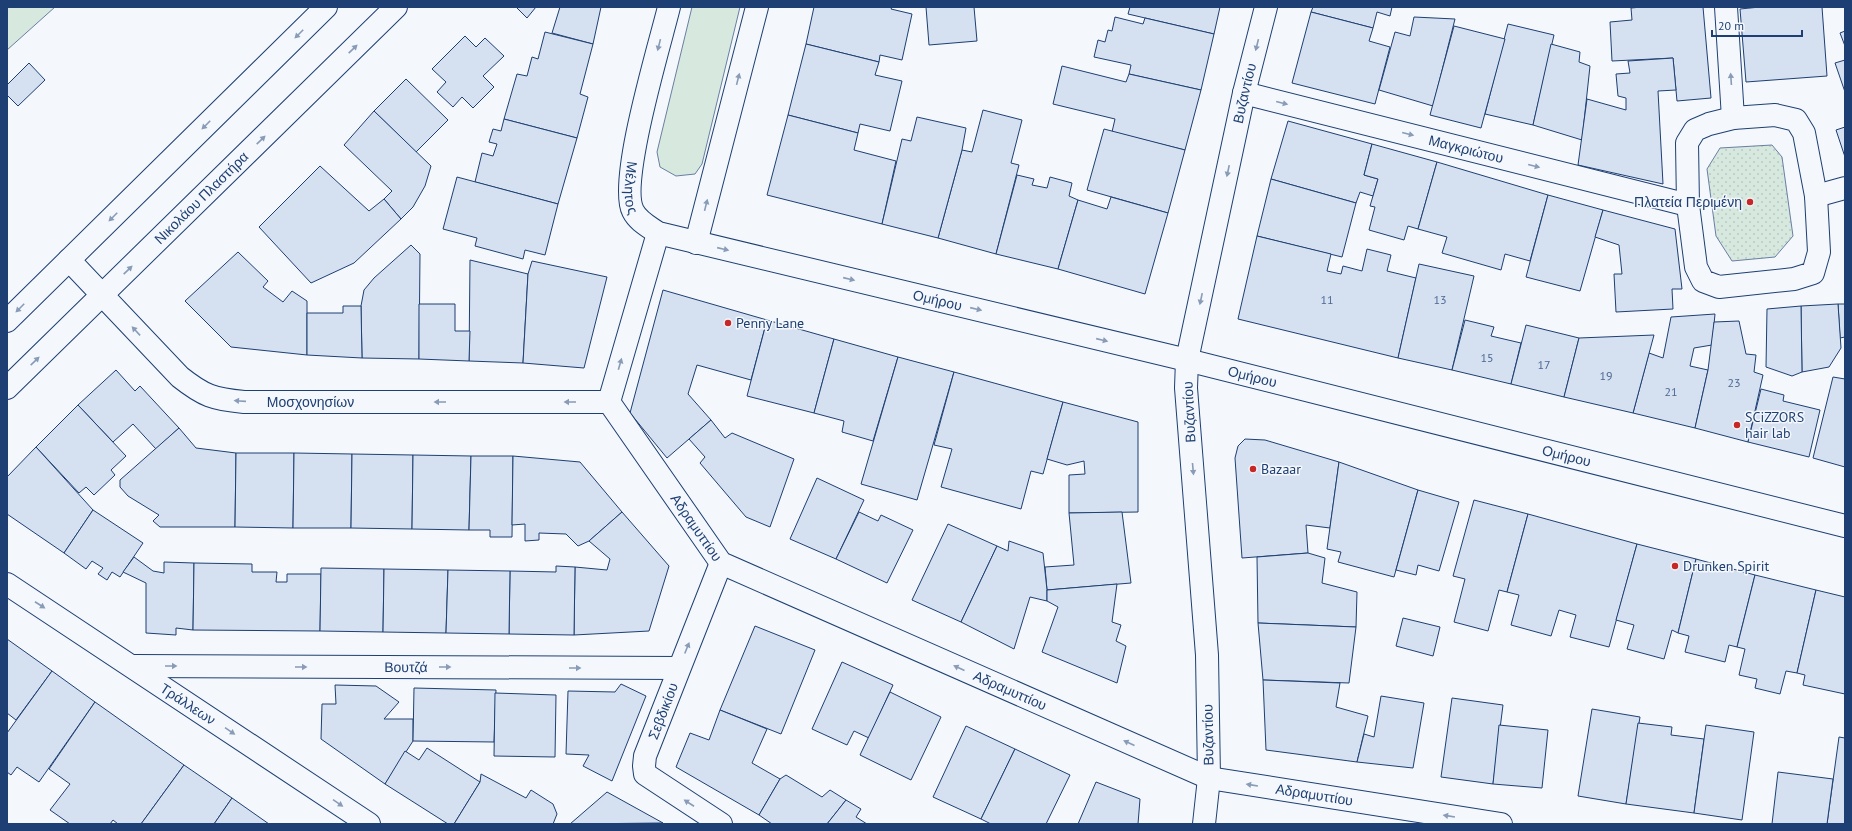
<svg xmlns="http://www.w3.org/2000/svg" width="1852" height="831" font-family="'PT Sans',sans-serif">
<defs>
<pattern id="grass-dots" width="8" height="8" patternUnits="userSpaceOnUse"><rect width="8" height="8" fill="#d7e8df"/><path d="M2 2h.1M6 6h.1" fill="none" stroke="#b8c8c3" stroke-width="1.8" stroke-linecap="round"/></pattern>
</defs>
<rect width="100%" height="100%" fill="#f4f7fb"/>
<!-- grass -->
<polygon fill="url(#grass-dots)" stroke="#687fa3" points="1772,145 1782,157 1793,236 1775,257 1732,261 1716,236 1707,169 1720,148"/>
<!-- park -->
<g fill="#d7e8df" stroke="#687fa3">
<polygon points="7,7 55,7 7,50"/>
<polygon points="692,7 740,7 702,164 695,174 676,176 660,167 657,152"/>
</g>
<!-- building -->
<g fill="#d5e0f0" stroke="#1d3f73">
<polygon points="516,7 536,7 527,18"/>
<polygon points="560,7 601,7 593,44 552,33"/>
<polygon points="814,7 892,7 891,9 912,14 902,60 880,55 879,62 806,44"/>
<polygon points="926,7 974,7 977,41 929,45"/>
<polygon points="1130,7 1220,7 1214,34 1128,14"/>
<polygon points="1313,7 1392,7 1390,16 1377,12 1373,28 1311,12"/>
<polygon points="1642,7 1703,7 1711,98 1677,101 1673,58 1612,61 1610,22 1632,20 1631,8"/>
<polygon points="1760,7 1822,7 1827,76 1746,82 1740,9"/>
<polygon points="1311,12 1373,28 1369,41 1390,47 1375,104 1292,83"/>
<polygon points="1115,17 1143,24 1145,18 1214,34 1201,90 1129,74 1131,65 1094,57 1098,40 1105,42 1108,30 1112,31"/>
<polygon points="1414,17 1455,19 1433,106 1379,90 1395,32 1410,36"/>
<polygon points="1508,24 1554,35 1533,125 1485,114"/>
<polygon points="1454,26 1505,39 1481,128 1430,115"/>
<polygon points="1845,31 1845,46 1840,33"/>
<polygon points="545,32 593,44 580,94 588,97 577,138 504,119 517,74 527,76 532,57 538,59"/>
<polygon points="465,36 476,47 485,38 504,56 483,76 494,87 473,108 462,97 453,107 437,92 446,82 432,69"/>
<polygon points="806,44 879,62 875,75 902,81 890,131 860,124 858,133 788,115"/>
<polygon points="1551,44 1580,52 1579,62 1590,66 1582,140 1533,125"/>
<polygon points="1673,58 1676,90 1658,91 1663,184 1578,165 1587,99 1626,110 1626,98 1618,96 1616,74 1630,73 1628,61"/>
<polygon points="1845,60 1845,92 1835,63"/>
<polygon points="29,63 45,80 18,106 7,95 7,85"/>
<polygon points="1062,66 1126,82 1129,74 1201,90 1185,150 1112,132 1115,119 1053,104"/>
<polygon points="406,79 448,120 416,152 374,111"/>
<polygon points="983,110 1022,120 1011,163 1019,165 996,254 938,238 962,150 972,152"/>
<polygon points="374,111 431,166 425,186 413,207 401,219 384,199 392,191 344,145"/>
<polygon points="788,115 858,133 854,150 896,161 882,224 767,195"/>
<polygon points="917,117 966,128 962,150 938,238 882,224 902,139 911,141"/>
<polygon points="504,119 577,138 558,204 475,182 482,153 493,156 497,144 489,142 493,129 501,131"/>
<polygon points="1288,121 1372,144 1364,175 1378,179 1373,196 1360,192 1356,203 1271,179"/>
<polygon points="1845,127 1845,157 1836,130"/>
<polygon points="1104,129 1185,150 1168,213 1087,190"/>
<polygon points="1372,144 1437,162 1418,229 1408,226 1404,240 1369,230 1375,207 1370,206 1378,179 1364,175"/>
<polygon points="1437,162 1548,195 1530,261 1505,254 1501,270 1442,253 1447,237 1418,229"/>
<polygon points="320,166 369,211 384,199 401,219 354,263 311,283 259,227"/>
<polygon points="1017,175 1034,179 1032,185 1047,188 1050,177 1072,183 1069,196 1078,200 1058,269 996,254"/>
<polygon points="457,177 558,204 545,255 525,250 523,259 475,246 477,238 443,229"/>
<polygon points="1271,179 1356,203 1342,257 1257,236"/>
<polygon points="1548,195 1603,210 1580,291 1526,277"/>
<polygon points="1111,197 1168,213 1145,294 1058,269 1078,200 1107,209"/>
<polygon points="1603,210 1675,229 1682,289 1672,289 1673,309 1616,312 1614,274 1622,274 1619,245 1595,237"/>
<polygon points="1257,236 1331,254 1327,271 1341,274 1343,266 1362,271 1367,249 1391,255 1387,271 1416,278 1398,358 1238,319"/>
<polygon points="411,245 420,254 419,359 362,358 361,306 364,290 374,278"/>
<polygon points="238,252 268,281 263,287 283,302 292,291 307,301 307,355 231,347 185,301"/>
<polygon points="470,260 528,274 523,363 469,361"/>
<polygon points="532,261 607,277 584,368 523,363 528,274"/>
<polygon points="1419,264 1474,276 1452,370 1398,358"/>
<polygon points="663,290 767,320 751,380 697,365 688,394 711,420 667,458 630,413"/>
<polygon points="419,304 455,304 455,331 470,331 469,361 419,359"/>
<polygon points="1838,304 1845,304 1845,337 1840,338"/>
<polygon points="1838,304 1841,348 1829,367 1802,372 1801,306"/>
<polygon points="343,306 361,306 362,358 307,355 307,313 343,313"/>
<polygon points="1801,306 1802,372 1792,376 1766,367 1767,309"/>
<polygon points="1715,314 1712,345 1694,348 1690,366 1708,370 1695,428 1633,413 1649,353 1663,358 1671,317"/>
<polygon points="767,320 834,339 814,413 747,396"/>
<polygon points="1465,320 1494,327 1491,336 1521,343 1511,384 1452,370"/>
<polygon points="1739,321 1746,354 1756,355 1754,372 1763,375 1748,442 1695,428 1708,370 1714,322"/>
<polygon points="1526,325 1579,338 1564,397 1511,384"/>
<polygon points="1654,335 1633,413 1564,397 1579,338"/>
<polygon points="834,339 898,357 873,441 842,432 844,421 814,413"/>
<polygon points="898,357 954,372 917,500 861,484"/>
<polygon points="116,370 135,391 140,386 179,428 156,449 133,424 113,442 78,405"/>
<polygon points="954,372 1063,402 1043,474 1031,471 1021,509 941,487 952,449 934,445"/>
<polygon points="1833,377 1845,379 1845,467 1813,458"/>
<polygon points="1761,389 1784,395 1783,401 1820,410 1809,457 1748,442"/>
<polygon points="1063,402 1138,422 1138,512 1069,513 1069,475 1085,474 1084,461 1067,465 1047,459"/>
<polygon points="78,405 126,456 111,470 115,475 94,495 86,487 79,493 36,447"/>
<polygon points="711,420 725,438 732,433 794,459 770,527 746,517 700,463 705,457 689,439"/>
<polygon points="179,428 196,448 236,453 235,527 160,527 153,521 159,515 128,496 120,487 120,480"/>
<polygon points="1245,439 1265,440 1339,462 1330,528 1306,525 1308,553 1242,558 1235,458 1238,446"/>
<polygon points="36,447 93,510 64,553 7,514 7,477"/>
<polygon points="236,453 294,453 293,528 235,527"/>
<polygon points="294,453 352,454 351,528 293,528"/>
<polygon points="352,454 413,455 412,529 351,528"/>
<polygon points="413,455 471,456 469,530 412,529"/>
<polygon points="471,456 513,456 512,537 490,537 490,530 469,530"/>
<polygon points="513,456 580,462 622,512 589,541 578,546 566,534 539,533 539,540 525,541 525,524 512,525"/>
<polygon points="1339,462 1418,490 1394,577 1338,562 1341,552 1327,549"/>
<polygon points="817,478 864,500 836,559 790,539"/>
<polygon points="1418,490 1459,502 1439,571 1418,565 1416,575 1396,570"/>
<polygon points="1474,500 1528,514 1507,592 1499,590 1488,631 1454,622 1465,579 1453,576"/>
<polygon points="93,510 143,543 120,577 112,572 107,580 98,574 103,568 92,561 86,569 64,553"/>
<polygon points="622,512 669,566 649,631 574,635 575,567 607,570 610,559 589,541"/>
<polygon points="859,512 878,521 881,515 913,530 887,583 836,559"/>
<polygon points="1122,512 1131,583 1047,590 1045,567 1074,565 1069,513"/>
<polygon points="1528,514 1637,544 1609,647 1570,637 1576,615 1559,610 1551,636 1511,625 1519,595 1507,592"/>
<polygon points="948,524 997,546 961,622 912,600"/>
<polygon points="1009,541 1043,553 1047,590 1047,601 1030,597 1014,649 961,622 997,546 1008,551"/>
<polygon points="1637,544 1696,559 1678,633 1672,630 1664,659 1627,649 1634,625 1616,620"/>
<polygon points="1308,553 1325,558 1322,583 1357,592 1356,627 1258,623 1257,557"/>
<polygon points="134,557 153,571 164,573 164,562 194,563 193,630 176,628 176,635 146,633 146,583 123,572"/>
<polygon points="1696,559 1755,575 1737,647 1729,645 1725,662 1685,652 1689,636 1678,633"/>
<polygon points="194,563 252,564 252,572 277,572 276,582 287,582 287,574 321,574 320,631 193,630"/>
<polygon points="556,566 575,567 574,635 509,634 510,571 556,572"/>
<polygon points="321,568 384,569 383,632 320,631"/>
<polygon points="384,569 448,570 446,633 383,632"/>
<polygon points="448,570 510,571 509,634 446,633"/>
<polygon points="1755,575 1816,590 1797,673 1786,671 1780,694 1755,688 1757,679 1739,675 1745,649 1737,647"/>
<polygon points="1117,584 1112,622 1121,625 1116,641 1126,646 1117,683 1042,652 1058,607 1047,601 1047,590"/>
<polygon points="1816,590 1845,597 1845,694 1803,685 1805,675 1797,673"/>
<polygon points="1403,618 1440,627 1433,656 1396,646"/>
<polygon points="1258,623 1356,627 1349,683 1263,680"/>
<polygon points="755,626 815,650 781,734 720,710"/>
<polygon points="7,639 52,671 16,720 7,713"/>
<polygon points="842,662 893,685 869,738 854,731 847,745 812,729"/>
<polygon points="52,671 95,702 39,782 17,767 11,775 7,772 7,733"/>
<polygon points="1263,680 1340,683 1336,707 1368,716 1357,762 1266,750"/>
<polygon points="621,684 646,696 612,781 583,766 589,755 566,754 568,691 615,692"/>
<polygon points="335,685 376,686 399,702 384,719 413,719 413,741 385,784 321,739 322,704 336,704"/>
<polygon points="414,688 496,690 494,742 413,741"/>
<polygon points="890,692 941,717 911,780 860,755"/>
<polygon points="495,693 556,695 555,757 494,756"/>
<polygon points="1381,696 1424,703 1413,768 1357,762 1364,734 1374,737"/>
<polygon points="1452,698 1503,705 1493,784 1441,777"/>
<polygon points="95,702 184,765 141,824 118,824 113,820 110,824 70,824 50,810 70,784 49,769"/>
<polygon points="1592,709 1640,717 1626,804 1578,796"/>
<polygon points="720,710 767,729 752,763 780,779 759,815 676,767 690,733 709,740"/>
<polygon points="1638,723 1672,727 1671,735 1704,739 1694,813 1626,804"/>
<polygon points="1499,725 1548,730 1542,788 1493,784"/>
<polygon points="1706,725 1754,732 1742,820 1694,813"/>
<polygon points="966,726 1015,749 981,819 933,797"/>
<polygon points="1839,737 1845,738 1845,824 1827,824"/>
<polygon points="427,748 480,782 454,824 448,824 385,784 405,751 419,760"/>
<polygon points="1015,749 1070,775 1046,824 991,824 981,819"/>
<polygon points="184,765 232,798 214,824 141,824"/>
<polygon points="1778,772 1833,779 1827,824 1772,824"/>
<polygon points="481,774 526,798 531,790 553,804 557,814 553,824 454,824 480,782"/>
<polygon points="786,775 822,797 830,790 846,800 827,824 772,824 759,815 780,779"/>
<polygon points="1096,782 1140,799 1138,824 1078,824"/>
<polygon points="607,792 663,823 570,824"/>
<polygon points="232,798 269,824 214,824"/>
<polygon points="846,800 861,809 856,817 867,824 827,824"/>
</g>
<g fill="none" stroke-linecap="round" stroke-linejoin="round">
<defs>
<g id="minor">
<path id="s1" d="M669 7C660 44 618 182 633 211 638 221 648 226 658 233L1187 360 1845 526"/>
<polyline points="1726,7 1733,118"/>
<path id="s2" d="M1244 93 1688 205"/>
<polygon points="1775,115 1796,120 1804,133 1816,196 1819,252 1813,273 1794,279 1719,287 1703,281 1696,267 1688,205 1687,143 1695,130 1709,124 1733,118"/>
<polyline points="1816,196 1845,188"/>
<polyline points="696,243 757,7"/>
<path id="s3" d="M69 260 180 377C204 396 213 399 244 402H609"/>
<polyline points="7,321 326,7"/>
<path id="s4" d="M7 388 396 7"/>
<path id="s5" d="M609 402 721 563 1209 778 1501 824"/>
<polyline points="609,402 658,233"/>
<polyline points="721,563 645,756 644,766 645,774 721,824"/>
<path id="s6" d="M7 584 369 824"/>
<path id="s7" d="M132 666 679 668"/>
<path id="s8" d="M1204 824 1209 778 1207 655 1186 388 1187 360 1244 93 1266 7"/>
</g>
</defs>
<!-- minor casing -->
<use href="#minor" stroke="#1d3f73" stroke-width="24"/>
<!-- minor -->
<use href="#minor" stroke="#f4f7fb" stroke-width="22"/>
</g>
<!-- one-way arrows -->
<defs><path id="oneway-solid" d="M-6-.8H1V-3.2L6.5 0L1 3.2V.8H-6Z"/></defs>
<g fill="#889bb7">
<use href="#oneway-solid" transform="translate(299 34) rotate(135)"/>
<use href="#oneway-solid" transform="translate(659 45) rotate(104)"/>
<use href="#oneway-solid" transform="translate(1257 45) rotate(104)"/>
<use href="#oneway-solid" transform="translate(353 49) rotate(-44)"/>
<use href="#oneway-solid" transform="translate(738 79) rotate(-76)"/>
<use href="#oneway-solid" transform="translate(1731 79) rotate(-94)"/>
<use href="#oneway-solid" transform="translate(1282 103) rotate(14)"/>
<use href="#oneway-solid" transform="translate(206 125) rotate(135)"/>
<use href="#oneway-solid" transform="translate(1408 134) rotate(14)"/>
<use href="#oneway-solid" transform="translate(261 140) rotate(-44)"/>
<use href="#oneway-solid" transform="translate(1534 166) rotate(14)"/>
<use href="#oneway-solid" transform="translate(1228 171) rotate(102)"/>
<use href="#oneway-solid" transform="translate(706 205) rotate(-76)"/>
<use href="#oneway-solid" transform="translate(113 217) rotate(135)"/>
<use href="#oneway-solid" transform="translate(723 249) rotate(13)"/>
<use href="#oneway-solid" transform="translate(128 270) rotate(-44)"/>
<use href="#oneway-solid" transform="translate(849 279) rotate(13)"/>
<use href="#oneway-solid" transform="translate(1201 299) rotate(102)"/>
<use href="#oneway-solid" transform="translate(20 308) rotate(135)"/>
<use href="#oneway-solid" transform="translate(976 309) rotate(13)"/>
<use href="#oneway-solid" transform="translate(136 331) rotate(-133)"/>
<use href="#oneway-solid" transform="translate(1102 340) rotate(13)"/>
<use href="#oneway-solid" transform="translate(35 361) rotate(-44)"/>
<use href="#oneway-solid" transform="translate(620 364) rotate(-74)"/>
<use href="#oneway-solid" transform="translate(240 401) rotate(-176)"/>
<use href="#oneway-solid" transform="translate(440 402) rotate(180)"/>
<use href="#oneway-solid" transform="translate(570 402) rotate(180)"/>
<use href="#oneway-solid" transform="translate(1193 469) rotate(85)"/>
<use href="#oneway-solid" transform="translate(40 605) rotate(33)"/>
<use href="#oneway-solid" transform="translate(687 648) rotate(-68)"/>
<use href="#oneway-solid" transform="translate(171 666)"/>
<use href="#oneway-solid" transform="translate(301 667)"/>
<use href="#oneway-solid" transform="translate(445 667)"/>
<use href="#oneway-solid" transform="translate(575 668)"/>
<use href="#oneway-solid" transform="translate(959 668) rotate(-156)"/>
<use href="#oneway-solid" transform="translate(230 731) rotate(34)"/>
<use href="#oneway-solid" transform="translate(1129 743) rotate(-156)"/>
<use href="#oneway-solid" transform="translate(1252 785) rotate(-171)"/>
<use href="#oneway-solid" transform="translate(338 803) rotate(34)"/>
<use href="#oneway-solid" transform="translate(689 803) rotate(-147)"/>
<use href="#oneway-solid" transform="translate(1449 816) rotate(-171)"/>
</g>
<!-- markers -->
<g fill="#c62828" stroke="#f4f7fb" stroke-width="1.5">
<circle cx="1750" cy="202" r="4"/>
<circle cx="728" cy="323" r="4"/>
<circle cx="1737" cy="425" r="4"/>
<circle cx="1253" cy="469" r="4"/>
<circle cx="1675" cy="566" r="4"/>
</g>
<g text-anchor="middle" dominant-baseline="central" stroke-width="3" stroke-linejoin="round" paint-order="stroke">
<!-- number labels -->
<g font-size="12" fill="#4b6792">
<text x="1327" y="299">11</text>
<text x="1440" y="299">13</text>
<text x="1487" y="357">15</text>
<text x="1544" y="364">17</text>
<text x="1606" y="375">19</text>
<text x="1734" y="382">23</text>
<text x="1671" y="391">21</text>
</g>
<!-- street labels -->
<g font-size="14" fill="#1d3f73" stroke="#f4f7fb">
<text stroke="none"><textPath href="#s8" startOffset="738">Βυζαντίου</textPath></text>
<text stroke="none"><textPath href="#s2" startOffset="229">Μαγκριώτου</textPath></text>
<text stroke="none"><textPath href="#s1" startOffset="185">Μέλητος</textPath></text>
<text stroke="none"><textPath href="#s4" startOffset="272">Νικολάου Πλαστήρα</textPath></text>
<text stroke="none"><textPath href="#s1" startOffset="530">Ομήρου</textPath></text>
<text stroke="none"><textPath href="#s1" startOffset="854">Ομήρου</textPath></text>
<text stroke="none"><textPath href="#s3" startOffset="298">Μοσχονησίων</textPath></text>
<text transform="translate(1189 412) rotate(-93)">Βυζαντίου</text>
<text stroke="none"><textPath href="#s1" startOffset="1178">Ομήρου</textPath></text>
<text stroke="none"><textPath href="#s5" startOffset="153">Αδραμυττίου</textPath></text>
<text stroke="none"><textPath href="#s7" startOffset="274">Βουτζά</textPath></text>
<text stroke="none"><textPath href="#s5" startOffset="512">Αδραμυττίου</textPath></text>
<text stroke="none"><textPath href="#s6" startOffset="217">Τράλλεων</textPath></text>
<text transform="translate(663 711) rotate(-69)">Σεβδικίου</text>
<text transform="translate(1208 735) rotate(-91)">Βυζαντίου</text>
<text stroke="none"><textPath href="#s5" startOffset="836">Αδραμυττίου</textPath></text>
</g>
<!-- poi labels -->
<g font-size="14" fill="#1d3f73" stroke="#f4f7fb" text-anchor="start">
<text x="1742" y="202" text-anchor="end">Πλατεία Περιμένη</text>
<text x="736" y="323">Penny Lane</text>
<text x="1745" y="417">SCiZZORS<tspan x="1745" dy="16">hair lab</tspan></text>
<text x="1261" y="469">Bazaar</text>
<text x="1683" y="566">Drunken Spirit</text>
</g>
</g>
<!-- border -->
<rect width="1852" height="831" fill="none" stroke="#1d3f73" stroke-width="16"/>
<!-- scale -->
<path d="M1712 30v6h90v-6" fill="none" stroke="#1d3f73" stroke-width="2"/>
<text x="1718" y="30" font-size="12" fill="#1d3f73" stroke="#f4f7fb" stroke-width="3" paint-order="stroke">20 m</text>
</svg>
